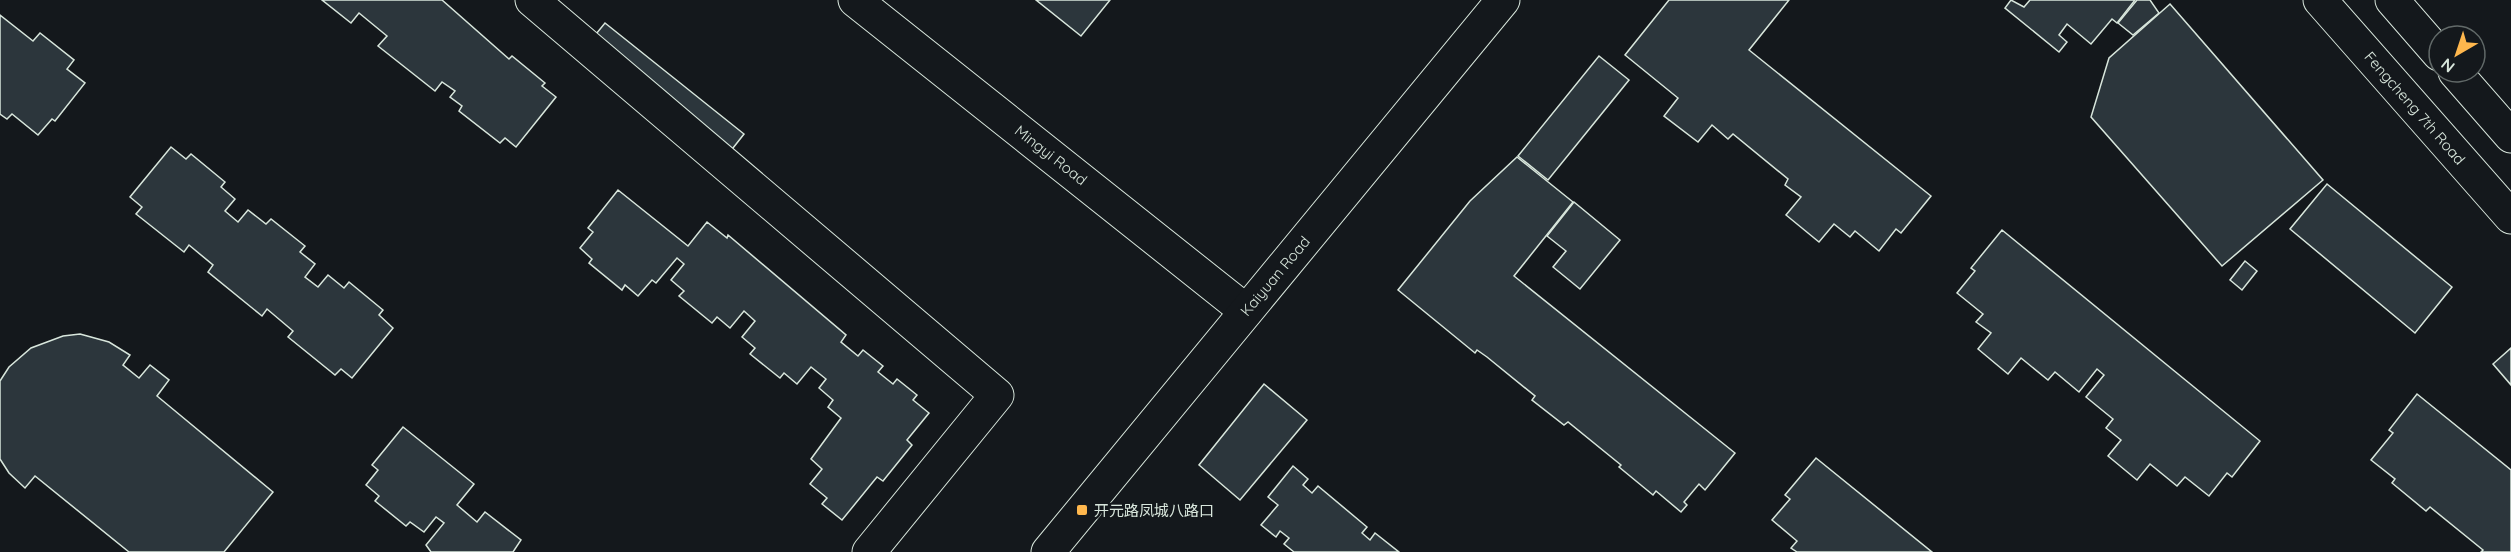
<svg xmlns="http://www.w3.org/2000/svg" width="2511" height="552" font-family="Quicksand,'Noto Sans SC',sans-serif">
<rect width="100%" height="100%" fill="#14181c"/>
<!-- building -->
<g fill="#2c363c" stroke="#d8e6dc" stroke-width="1.5">
<polygon points="322,0 442,0 509,59 512,56 545,83 542,86 556,97 516,147 505,138 500,143 459,111 462,106 450,97 455,91 442,82 435,91 378,46 387,36 359,13 351,23"/>
<polygon points="1036,0 1110,0 1081,36"/>
<polygon points="1669,0 1789,0 1749,50 1931,196 1901,233 1896,229 1879,251 1855,231 1850,237 1834,224 1819,242 1786,215 1801,197 1785,185 1788,179 1733,134 1728,139 1712,125 1698,142 1664,116 1678,98 1625,55"/>
<polygon points="2011,0 2024,7 2030,0 2135,0 2117,23 2112,19 2091,44 2067,24 2059,35 2067,42 2059,52 2005,8"/>
<polygon points="2137,0 2150,0 2159,13 2133,35 2118,23"/>
<polygon points="2170,4 2323,180 2222,266 2091,117 2109,58"/>
<polygon points="0,15 33,41 40,33 74,60 67,69 85,83 55,121 52,119 38,135 12,114 7,119 0,114"/>
<polygon points="605,23 744,134 722,162 583,50"/>
<polygon points="1599,56 1629,80 1548,180 1518,156"/>
<polygon points="171,147 186,159 191,154 225,182 221,187 235,199 225,211 238,222 248,210 266,224 271,219 305,246 300,252 315,264 305,277 318,287 328,275 344,288 349,282 383,310 379,315 393,328 352,378 341,369 335,375 288,337 293,331 267,309 262,316 208,272 213,265 189,245 184,252 136,214 142,207 130,197"/>
<polygon points="1517,157 1573,202 1514,276 1735,453 1705,490 1699,484 1684,502 1687,505 1681,512 1656,491 1653,495 1619,467 1621,465 1568,422 1564,425 1532,400 1535,396 1487,357 1477,350 1475,353 1398,290 1470,201"/>
<polygon points="2327,184 2452,287 2415,333 2290,229"/>
<polygon points="618,190 688,246 707,222 727,238 728,235 846,335 841,342 858,356 863,350 883,366 878,372 893,384 897,379 917,395 913,400 929,413 907,440 912,445 883,481 877,477 842,520 822,504 827,498 810,484 822,469 811,459 841,418 828,407 833,400 819,388 826,379 811,367 797,384 784,373 780,378 750,354 755,348 742,337 755,321 744,311 730,328 717,317 712,323 679,296 684,291 671,280 684,264 677,258 656,283 652,280 638,296 625,285 622,290 589,263 592,259 580,248 593,232 588,228"/>
<polygon points="1574,202 1620,240 1580,289 1553,267 1566,251 1547,236"/>
<polygon points="2002,230 2260,441 2232,477 2227,473 2209,496 2185,477 2177,486 2150,464 2137,480 2108,456 2121,440 2106,428 2113,419 2086,397 2104,375 2097,369 2079,392 2055,372 2048,380 2021,358 2008,374 1978,349 1991,333 1976,322 1983,314 1957,293 1975,271 1971,268"/>
<polygon points="2245,261 2257,271 2242,290 2230,280"/>
<polygon points="80,334 109,342 130,355 123,365 139,378 150,365 169,380 157,396 273,492 224,552 129,552 35,476 25,488 9,473 0,459 0,381 9,367 31,348 63,336"/>
<polygon points="2511,348 2511,385 2493,364"/>
<polygon points="1264,384 1307,420 1240,500 1199,465"/>
<polygon points="2417,394 2511,470 2511,552 2481,552 2483,550 2430,507 2426,511 2392,483 2395,479 2371,460 2393,433 2389,430"/>
<polygon points="403,427 474,484 457,505 477,522 485,512 521,540 513,552 431,552 426,545 444,523 436,517 424,532 410,522 406,526 375,501 379,496 366,485 378,470 372,465"/>
<polygon points="1816,458 1932,552 1797,552 1791,548 1797,541 1772,520 1790,499 1785,495"/>
<polygon points="1293,466 1308,479 1303,485 1312,493 1318,486 1367,527 1362,533 1370,540 1375,533 1399,552 1294,552 1284,544 1289,538 1280,531 1276,537 1261,525 1278,505 1268,497"/>
</g>
<g fill="none" stroke-linecap="round" stroke-linejoin="round">
<defs>
<g id="minor">
<polyline points="532,0 997,395 869,552"/>
<polyline points="855,0 1246,311"/>
<polyline points="2320,0 2511,217"/>
<polyline points="2392,0 2439,54"/>
<polyline points="2455,72 2511,136"/>
<polyline points="1048,552 1503,0"/>
</g>
</defs>
<!-- minor casing -->
<use href="#minor" stroke="#d8e6dc" stroke-width="35"/>
<!-- minor -->
<use href="#minor" stroke="#14181c" stroke-width="33"/>
</g>
<!-- markers -->
<rect fill="#ffb74d" stroke="#14181c" stroke-width="2" x="1076" y="504" width="12" height="12" rx="3"/>
<g text-anchor="middle" dominant-baseline="central" stroke-width="4.5" stroke-linejoin="round" paint-order="stroke">
<!-- street labels -->
<g font-size="15" fill="#d8e6dc" stroke="#14181c">
<text transform="translate(2415 108) rotate(49)">Fengcheng 7th Road</text>
<text transform="translate(1051 155) rotate(38)">Mingyi Road</text>
<text transform="translate(1275 276) rotate(-50)">Kaiyuan Road</text>
</g>
<!-- poi labels -->
<g font-size="15" fill="#d8e6dc" stroke="#14181c" text-anchor="start">
<text x="1094" y="510">开元路凤城八路口</text>
</g>
</g>
<!-- north arrow -->
<g transform="translate(2457 54) rotate(219)"><circle r="28" fill="#14181c" stroke="#626a69" stroke-width="1.5"/>
<path d="M0-4.5L10 22L0 15L-10 22Z" fill="#ffb74d"/>
<text y="-9" font-size="16" font-weight="bold" text-anchor="middle" fill="#d8e6dc">N</text>
</g>
</svg>
